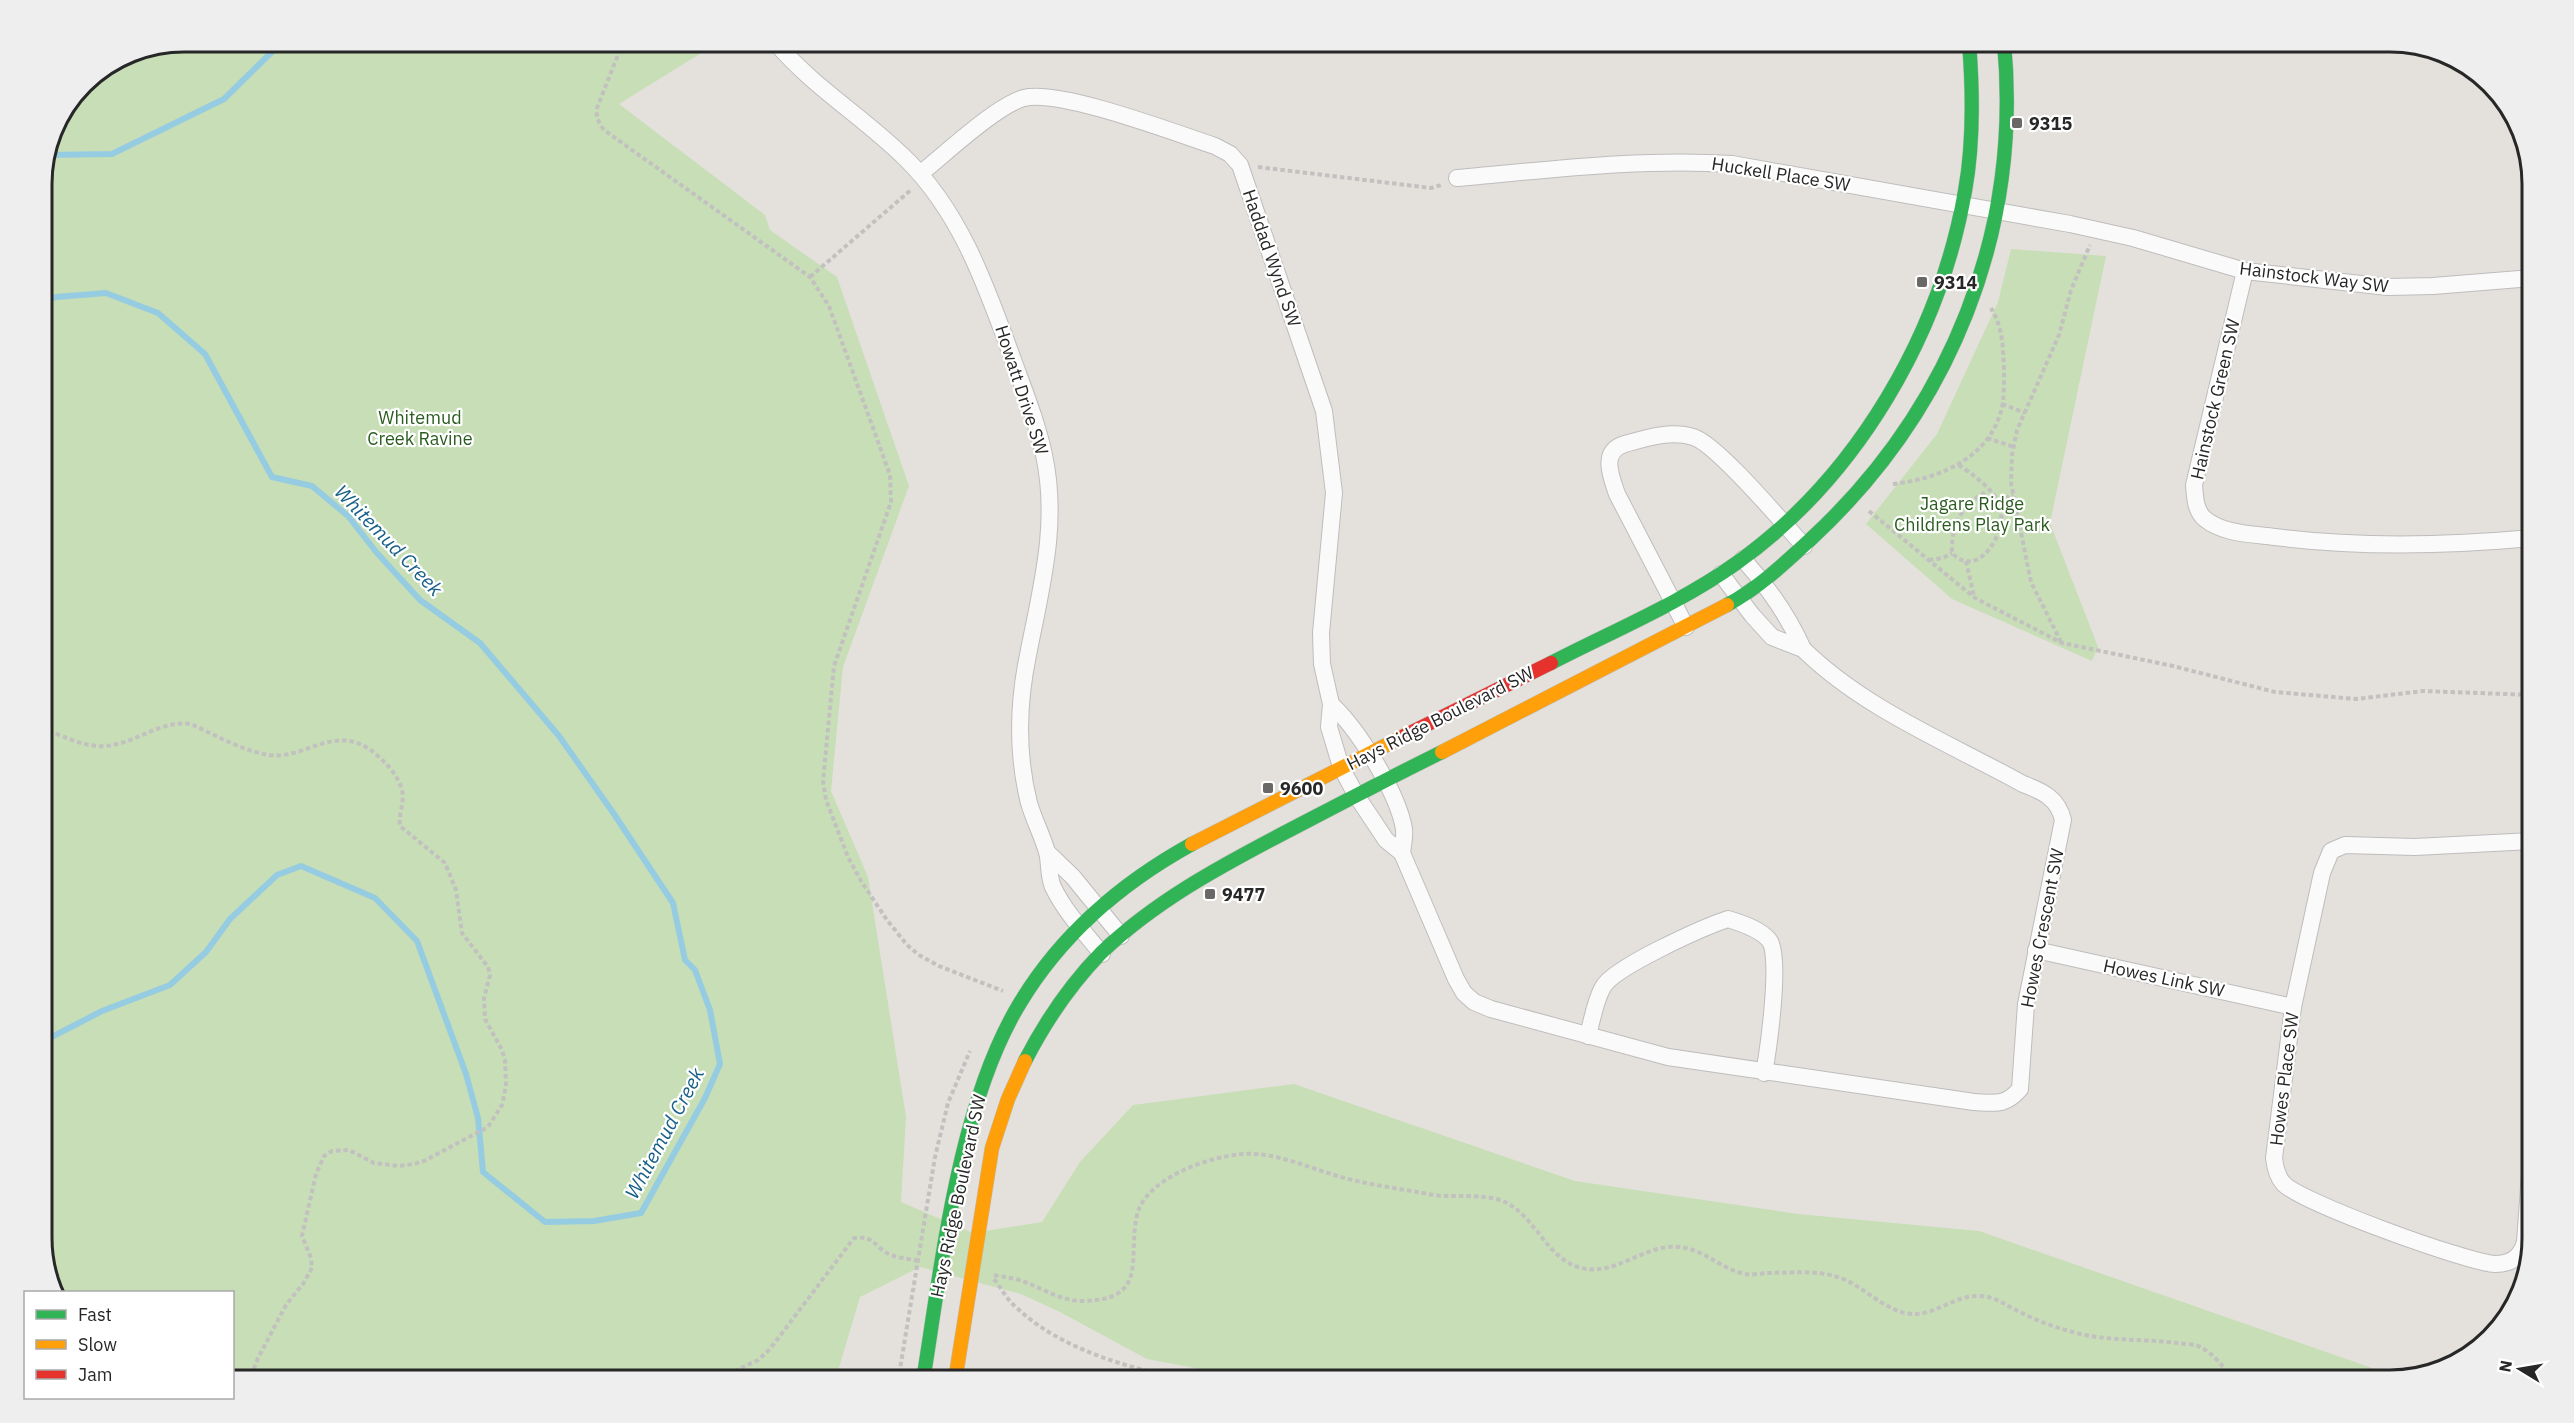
<svg xmlns="http://www.w3.org/2000/svg" width="2574" height="1423" font-family="'IBM Plex Sans',sans-serif">
<rect width="100%" height="100%" fill="#e4e1dc"/>
<!-- green -->
<g fill="#c7deb7">
<polygon points="184,42 719,42 619,104 765,215 770,230 837,277 909,486 843,667 831,791 868,877 906,1117 901,1202 973,1233 1042,1222 1080,1162 1133,1105 1294,1084 1575,1181 1798,1214 1979,1231 2401,1378 2390,1381 1263,1381 1147,1359 1060,1312 1021,1294 920,1267 860,1297 835,1381 233,1381 232,1292 57,1292 42,1248 42,175 57,122 84,83 130,53"/>
<polygon points="2011,249 2106,256 2050,523 2098,647 2092,661 1952,599 1866,524 1937,434 1998,302"/>
</g>
<g fill="none" stroke-linecap="round" stroke-linejoin="round">
<!-- stream -->
<g stroke="#96cce1" stroke-width="6">
<polyline points="48,155 112,154 224,99 282,42"/>
<polyline points="42,302 56,297 106,293 158,313 205,354 272,477 312,486 348,516 377,553 420,600 480,643 559,736 614,814 673,903 685,960 695,970 710,1010 720,1064 705,1098 641,1213 594,1221 545,1222 483,1172 478,1118 466,1074 417,941 375,898 301,866 277,875 230,919 206,952 170,985 102,1011 42,1042"/>
</g>
<defs>
<g id="street">
<path d="M775 42C815 89 864 117 906 159 961 213 986 286 1012 357 1024 390 1037 422 1044 455 1059 524 1041 588 1028 655 1018 703 1017 755 1029 803 1034 820 1042 835 1047 852 1050 863 1048 876 1053 887 1065 912 1085 933 1102 954"/>
<path d="M921 173C945 154 997 105 1024 98 1060 89 1175 133 1215 146L1230 154 1240 165 1324 411 1334 493 1321 633 1322 664 1331 704 1329 727 1341 767 1356 795 1386 840 1402 853 1456 979 1464 993 1474 1002 1491 1009 1668 1057 1974 1102C1996 1103 2005 1106 2020 1089L2026 1004 2063 820C2058 798 2042 791 2023 784 1949 743 1864 709 1803 649"/>
<path d="M1457 178C1548 170 1640 158 1732 164L2070 224 2133 238 2245 271 2388 287 2433 286 2532 278"/>
<path d="M2245 271 2194 485C2195 496 2195 511 2205 519 2223 534 2252 534 2275 537 2361 548 2445 546 2532 538"/>
<path d="M1721 574 1752 615 1772 637 1803 649C1788 615 1768 587 1743 559"/>
<path d="M1686 627 1617 494C1611 477 1600 451 1625 444 1646 438 1671 430 1693 437 1716 443 1784 524 1804 546"/>
<path d="M1331 704C1358 729 1398 793 1404 829 1405 836 1403 845 1402 853"/>
<path d="M2532 841 2415 847 2345 845 2331 851 2322 873 2293 1007 2274 1158C2275 1167 2277 1176 2283 1183 2297 1201 2468 1263 2495 1264 2512 1264 2521 1256 2525 1242L2532 1146"/>
<polyline points="1047,852 1073,877 1121,936"/>
<polyline points="2036,950 2293,1007"/>
<path d="M1588 1036C1592 1020 1595 1001 1603 987 1614 967 1704 927 1728 919 1741 923 1760 929 1769 940 1782 955 1768 1051 1764 1073"/>
</g>
<g id="fast">
<path d="M1727 605C1760 587 1785 563 1812 538 1951 409 2022 231 2004 42"/>
<path d="M1551 663C1613 631 1681 603 1738 562 1858 476 1940 334 1965 191 1974 142 1973 92 1969 42"/>
<path d="M1025 1061C1045 1022 1070 985 1101 953 1154 902 1219 867 1284 833 1336 806 1389 778 1442 752"/>
<path d="M923 1381C942 1264 958 1105 1020 1003 1061 935 1123 882 1192 844"/>
</g>
<g id="slow">
<polyline points="1442,752 1727,605"/>
<polyline points="1192,844 1404,736"/>
<polyline points="955,1381 992,1148 1008,1099 1025,1061"/>
</g>
<polyline id="jam" points="1404,736 1551,663"/>
</defs>
<!-- street casing -->
<use href="#street" stroke="#bebdbd" stroke-width="18"/>
<!-- fast casing -->
<use href="#fast" stroke="#bebdbd" stroke-width="15"/>
<!-- slow casing -->
<use href="#slow" stroke="#bebdbd" stroke-width="15"/>
<!-- jam casing -->
<use href="#jam" stroke="#bebdbd" stroke-width="15"/>
<!-- path -->
<g stroke="#c2c1c0" stroke-width="4" stroke-dasharray="4.5 3" stroke-linecap="butt">
<path d="M623 42 597 108C596 117 598 122 604 130L810 277 829 306 890 475 891 502 834 666 823 781 826 800 848 857 861 881 887 920 907 945 919 955 939 966 1003 991"/>
<polyline points="1258,167 1431,188 1441,185"/>
<polyline points="810,277 912,189"/>
<polyline points="2002,404 2025,413"/>
<polyline points="1987,438 2014,447"/>
<path d="M1959 465C1971 473 1993 489 1999 503 2010 529 1979 582 1952 553 1951 524 1962 504 1988 491"/>
<path d="M1893 484C1941 479 1995 455 2003 402 2004 392 2004 380 2004 370 2003 347 2003 328 1991 308"/>
<polyline points="1999,503 2013,494"/>
<polyline points="1869,511 1975,598 2062,643 2173,666 2275,692 2356,699 2423,691 2532,695"/>
<polyline points="1929,560 1943,558 1952,553"/>
<polyline points="1966,561 1974,597"/>
<polyline points="2061,642 2031,582 2011,483 2012,455 2017,430 2059,335 2071,290 2090,245"/>
<path d="M42 728C61 735 85 748 106 746 137 743 160 720 191 724 215 735 243 751 269 755 308 760 337 719 378 756 389 766 398 776 402 790 405 803 398 814 400 826L445 863 456 890 462 933 488 967 490 975 484 998 485 1019 502 1050 505 1060 506 1086 502 1105 488 1127 424 1161 414 1164 399 1166 374 1163 349 1150 332 1151 324 1156 316 1174 302 1236 311 1258 312 1268 303 1284 286 1305 258 1358 249 1381"/>
<path d="M994 1275C1004 1277 1013 1278 1022 1281 1042 1288 1061 1301 1082 1301 1150 1300 1127 1260 1137 1215 1146 1178 1208 1157 1242 1154 1273 1152 1302 1165 1331 1174 1362 1184 1396 1188 1428 1194 1453 1199 1482 1192 1505 1202 1535 1216 1546 1257 1578 1267 1614 1279 1644 1243 1680 1247 1705 1250 1721 1269 1745 1274 1751 1275 1759 1274 1766 1273 1791 1273 1819 1269 1843 1279 1865 1288 1881 1307 1905 1313 1933 1319 1952 1295 1979 1296 1995 1296 2005 1305 2018 1311 2039 1322 2062 1330 2085 1335 2115 1341 2146 1339 2177 1343 2183 1344 2192 1344 2198 1346 2212 1352 2226 1368 2232 1381"/>
<path d="M994 1279C1002 1289 1007 1300 1017 1308 1061 1350 1132 1369 1191 1381"/>
<path d="M714 1381 758 1360 770 1349 854 1238C876 1235 874 1248 891 1255 900 1258 910 1259 919 1261"/>
<polyline points="898,1381 935,1157 948,1103 970,1051"/>
</g>
<!-- street -->
<use href="#street" stroke="#fbfafa" stroke-width="16"/>
<!-- fast -->
<use href="#fast" stroke="#30b455" stroke-width="14"/>
<!-- slow -->
<use href="#slow" stroke="#ff9f0a" stroke-width="14"/>
<!-- jam -->
<use href="#jam" stroke="#e5322d" stroke-width="14"/>
</g>
<!-- markers -->
<g fill="#696866" stroke="#fff" stroke-width="2">
<rect x="2011" y="117" width="12" height="12" rx="3"/>
<rect x="1916" y="276" width="12" height="12" rx="3"/>
<rect x="1262" y="782" width="12" height="12" rx="3"/>
<rect x="1204" y="888" width="12" height="12" rx="3"/>
</g>
<g text-anchor="middle" dominant-baseline="central" stroke-width="4.5" stroke-linejoin="round" paint-order="stroke">
<!-- poi labels -->
<g font-size="18" font-weight="bold" fill="#272727" stroke="#fff" text-anchor="start">
<text x="2029" y="123">9315</text>
<text x="1934" y="282">9314</text>
<text x="1280" y="788">9600</text>
<text x="1222" y="894">9477</text>
</g>
<!-- street labels -->
<g font-size="18" fill="#272727" stroke="#fff">
<text transform="translate(1781 174) rotate(9)">Huckell Place SW</text>
<text transform="translate(1272 258) rotate(71)">Haddad Wynd SW</text>
<text transform="translate(2314 277) rotate(7)">Hainstock Way SW</text>
<text transform="translate(1022 390) rotate(72)">Howatt Drive SW</text>
<text transform="translate(2215 399) rotate(-77)">Hainstock Green SW</text>
<text transform="translate(1440 718) rotate(-27)">Hays Ridge Boulevard SW</text>
<text transform="translate(2042 928) rotate(-79)">Howes Crescent SW</text>
<text transform="translate(2164 978) rotate(12)">Howes Link SW</text>
<text transform="translate(2284 1079) rotate(-83)">Howes Place SW</text>
<text transform="translate(958 1196) rotate(-78)">Hays Ridge Boulevard SW</text>
</g>
<!-- park labels -->
<g font-size="18" fill="#2a5c1f" stroke="#fff">
<text x="420" y="417">Whitemud<tspan x="420" dy="21">Creek Ravine</tspan></text>
<text x="1972" y="503">Jagare Ridge<tspan x="1972" dy="21">Childrens Play Park</tspan></text>
</g>
<!-- water labels -->
<g font-size="20" font-style="italic" fill="#186089" stroke="#fff">
<text transform="translate(389 540) rotate(46)">Whitemud Creek</text>
<text transform="translate(664 1133) rotate(-62)">Whitemud Creek</text>
</g>
</g>
<!-- crop -->
<path d="M0 0H2574V1423H0ZM184 52H2390A132 132 0 0 1 2522 184V1238A132 132 0 0 1 2390 1370H184A132 132 0 0 1 52 1238V184A132 132 0 0 1 184 52Z" fill="#eee" fill-rule="evenodd"/>
<path fill="none" stroke="#272727" stroke-width="3" d="M184 52H2390A132 132 0 0 1 2522 184V1238A132 132 0 0 1 2390 1370H184A132 132 0 0 1 52 1238V184A132 132 0 0 1 184 52Z"/>
<!-- legend -->
<rect x="24" y="1291" width="210" height="108" fill="#ffffff" stroke="#a9a9a9" stroke-width="1.5"/>
<rect x="36" y="1310" width="30" height="9" fill="#30b455" stroke="#a9a9a9" stroke-width="1.5"/>
<text x="78" y="1321" font-size="18" fill="#272727">Fast</text>
<rect x="36" y="1340" width="30" height="9" fill="#ff9f0a" stroke="#a9a9a9" stroke-width="1.5"/>
<text x="78" y="1351" font-size="18" fill="#272727">Slow</text>
<rect x="36" y="1370" width="30" height="9" fill="#e5322d" stroke="#a9a9a9" stroke-width="1.5"/>
<text x="78" y="1381" font-size="18" fill="#272727">Jam</text>
<!-- north arrow -->
<g transform="translate(2520 1369) rotate(281)" stroke="#ffffff" stroke-width="4.5" paint-order="stroke">
<path d="M0-4.5L10 22L0 15L-10 22Z" fill="#272727"/>
<text y="-9" font-size="16" font-weight="bold" text-anchor="middle" fill="#272727">N</text>
</g>
</svg>
